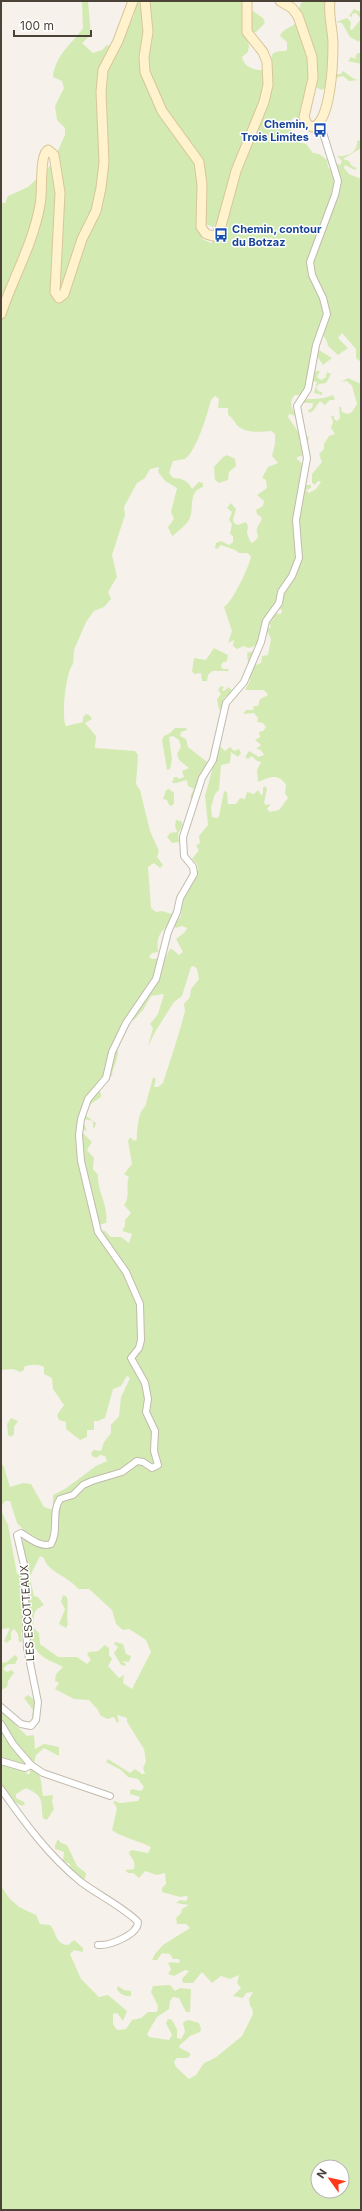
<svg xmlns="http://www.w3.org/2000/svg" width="362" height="2211" font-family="Inter,sans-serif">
<rect width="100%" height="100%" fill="#f6f2eb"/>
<!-- green -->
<g fill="#d3ebb3" fill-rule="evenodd">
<path d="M82 1H88L91 35 82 43 93 53 102 50 107 45 110 46 109 49 122 44 121 37 134 16V11L136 6 133 1H242L243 16 253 11 263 18 265 23 256 32H252L246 37 249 45 248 52 242 57C244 70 261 71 271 70 275 59 264 51 286 51L287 49V42L280 36C285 25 295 30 301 15L299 9 301 3 306 1H325L329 47 326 87 322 90 313 86C305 95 298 107 300 120L295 117 292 119 291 136 295 141 306 144 313 153 319 154 327 160 328 167 332 172 334 162 340 165 342 161 337 156C348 157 358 152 357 141L361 140V148L343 159 349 161 352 166 357 168 355 170 345 165 344 168 349 174 361 179V362L356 358V349L342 333 338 338 348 348 338 355 328 346C327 340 324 333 316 334L314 347 332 358 323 365 317 356 312 374 316 371H320L317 377 321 380 326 377 327 372 331 374 326 383 319 384 316 387 318 391 322 392V395L314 393 317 382 311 381 304 396 306 399C316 399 324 399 333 395L335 400H330L325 405 320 401 313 411 309 413 308 410 312 408 313 403H303L299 395H295C288 402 292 409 296 416L289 414 288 417 299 433 309 437 308 441 302 437 299 440 303 452 302 456 297 457V459L309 470 304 485H311V488L306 490 309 493 316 489 321 482 318 481 315 485 312 483V474L322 462 319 454 324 449V444L329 436 335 434 331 428 333 422 331 416H334V419L337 421 340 418 339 407H341L342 412 348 414 352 412 357 404 352 386 347 381 341 382 348 378 361 384V2210H1V1886L9 1898 19 1907 36 1915 40 1924 50 1925C57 1933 55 1944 68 1945L74 1940 83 1948V1952L74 1950 70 1954 81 1979 99 1997 108 1995 127 2011 123 2021 117 2013 113 2014V2024L117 2030 126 2029 132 2020 141 2018 148 2012H157L158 2006 151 1992 153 1986 170 1985 175 1991 180 1988 191 1989 190 2012H186L179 1998 173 1997 170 2001 169 2009 157 2017 147 2034 149 2037 169 2040 172 2035 166 2023 168 2019 172 2020 177 2029V2038L181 2039 185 2032 183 2023 185 2021 189 2020 199 2023 201 2029 200 2032 190 2036 179 2046 180 2048 190 2053V2056L187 2058H177L174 2062 176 2067 189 2079 196 2075 204 2063 215 2058 242 2036 253 2014 252 2008 250 2006 249 1999 253 1992 246 1993 243 1998 233 1996 241 1988 237 1983 239 1975 230 1979 221 1976 212 1983 202 1972 193 1983H183L182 1979 189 1971 185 1970 174 1976 168 1974 171 1969 168 1963 172 1962 178 1963 180 1962 179 1959H173L170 1954 162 1953 157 1960H152L155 1954 163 1945 190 1928 186 1924H177L176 1918 181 1913 182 1909 189 1905 176 1903 180 1900 186 1901 188 1897 186 1896 180 1897 162 1892V1888L166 1884 165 1873 157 1875 145 1871 139 1878 133 1873H128L125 1870 134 1869C136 1858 130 1859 129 1852L132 1850 148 1853 151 1847C144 1843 116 1835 112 1830L117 1808 113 1802 115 1801 120 1803 138 1801 140 1797 130 1794V1791L132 1789 141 1791 144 1787 138 1779 128 1777 121 1770 106 1762 108 1759 130 1773 135 1769 142 1774H145L143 1768 146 1762 144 1749 127 1722V1718L117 1715 119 1721 117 1723 114 1717 107 1719 100 1715 98 1710 89 1700 74 1699 55 1689 59 1683 55 1681 56 1674 63 1667C55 1662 41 1659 36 1649H31L24 1630 21 1633 22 1642H19L18 1634 14 1629 11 1632V1639L7 1643 4 1641 10 1628 1 1629V1510L8 1525 17 1574 22 1573C30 1553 22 1558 21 1542L28 1534 17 1523 10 1501H5L1 1507V1463L4 1467 10 1487 23 1483 31 1484 44 1507 53 1510V1495L65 1489 96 1466 107 1461 105 1456 100 1455 96 1458 92 1456 91 1453 94 1450 101 1451 104 1442 111 1433V1425L119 1416 121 1397 130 1378 127 1376 121 1386 113 1389 105 1418 98 1421H94V1430H87V1437L80 1440 66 1429V1422L59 1420 57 1415 64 1405 53 1389 52 1378 44 1374V1367C39 1364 30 1364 24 1367V1370L20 1372 13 1369 1 1370V203H5L8 196 28 187 52 164 65 135V128L57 120 55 106 64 88 62 81 53 77C55 55 72 44 83 28ZM227 219V233L221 241 215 239 211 243 202 239 200 233 205 224 213 227 218 222ZM215 396 219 399 218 408H228V415C233 418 233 420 236 424 244 434 260 432 271 431L275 434V444L272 456 278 463 268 467 262 478 266 480 267 488 257 495 264 501 263 506 256 510 257 514 262 518C261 522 258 525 257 528 255 536 263 535 252 543L250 541 247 533 248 526 246 522 238 525 234 523 233 520 236 509 231 503 227 508 232 512 229 520 232 524 230 534 233 536V542L229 545 221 541 216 543 215 548 217 549 221 545 235 550 239 553H247L251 556C250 565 232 603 224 607L232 631 228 643 234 640 233 646 237 649 244 646 248 648C263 646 259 631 263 621 266 614 270 611 274 606L282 610 281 614H278L276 611 270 618 273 619 269 623 271 626 267 631 271 639 268 655 262 656 261 663 256 665 251 658 253 651 247 653 250 681 245 690H264L268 695 260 699 258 706H254L253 710H246L243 714 254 713 258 718 257 722 263 723 266 727 263 731 259 732 260 737 255 740 261 745 256 749 261 750 264 755 259 757 249 751 245 757 248 759 252 756 257 761 261 762 257 770 258 782C268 778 278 772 286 785L285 793 288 798 279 810 270 812 267 809 271 804 266 805 264 803 267 789 265 786 263 788V794L261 795 258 790 254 794 247 792 245 799 240 798 236 804H228L227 792 224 791 219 816 217 818 212 817 211 807 215 794 219 790 221 765 230 763 231 752 238 757 241 753 239 749 234 751 230 747 225 751 219 745 205 796 208 825 199 836 200 843 196 846 199 850 192 859 197 864 198 869 182 897 181 916 173 925 176 928 182 926 187 928 185 932 176 939 183 952 179 955 172 949H170L165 958 152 959 149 957 152 953 158 952C155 926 171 931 172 914L162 911 156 912 151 908 148 867 154 863 160 868 163 865 157 857 159 851 150 831 140 790 136 784 138 755 135 751 95 748 96 736 85 723 92 719 89 715 86 714 83 717V722L66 726C61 717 66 671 73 664L74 650 86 622 94 611 104 607 111 599 108 592 117 577 112 555 125 515 124 507 137 483 145 478 150 469 159 467 158 472 165 481 177 488 171 512 174 519 168 527 171 534 173 536C178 530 185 527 189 520 195 509 187 492 203 487V483L199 482 192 489C189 481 181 478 173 478L169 473 173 461 185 459C197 450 207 415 211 400ZM194 966 197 969 199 979 191 989 190 997 184 1004 185 1011 179 1033 163 1083 158 1087H154L156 1079 153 1077C151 1087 148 1094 146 1104 145 1108 142 1109 141 1112 139 1115 136 1136 137 1139L134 1141 130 1137 128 1141 132 1164 124 1174 129 1177C125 1186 131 1196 124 1205L131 1213 125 1220V1226L122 1231 132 1234 129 1243 121 1237H111L105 1231 99 1230 98 1225 106 1223C109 1206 97 1191 98 1175L93 1169 94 1158 87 1150 92 1142 82 1132V1129L87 1131 83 1121 84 1119 93 1121V1128L95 1127 96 1123 85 1115 88 1106 101 1097V1093L95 1089 100 1079 112 1076C113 1065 118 1062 118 1051L113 1049 128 1017 134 1020 143 1010 151 996 164 994 158 1014 150 1024 153 1028 148 1047 155 1032 174 1002 182 996 191 967ZM40 1556 44 1558C46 1571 71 1578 78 1589H89L112 1610 116 1624 123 1630 129 1629 146 1640 151 1652 132 1689 123 1683 124 1675 119 1678 108 1666 112 1659 109 1655V1648L105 1645 98 1651 89 1652 87 1654 91 1660 87 1664 77 1657H58L40 1644 39 1633 33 1627 34 1614 37 1609 44 1605 38 1597 34 1596 31 1583 30 1576ZM318 2167H342V2191H318Z"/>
<polygon points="354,9 361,12 361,38 359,42 350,37 342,23 336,22 347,18 351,22 350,29 352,30 361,19 356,13 352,14 352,17 349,16"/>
<polygon points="358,53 361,53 361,64 348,61 351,57 356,59 355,56"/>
<polygon points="343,71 354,79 359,80 349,81 343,76 336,78 336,74 341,74"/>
<polygon points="227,455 235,459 236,466 229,472 228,480 219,483 215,480 214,467 223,457"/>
<polygon points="214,648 228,655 227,661 222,663 221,667 223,669 228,669 229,671 212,671 208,675 207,681 202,681 201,673 194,674 192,671 194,658 206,660"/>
<polygon points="221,686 224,687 222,690 224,691 229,687 233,692 224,698 223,707 219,710 217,699 221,694 218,690"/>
<polygon points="175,728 186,728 187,730 181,732 180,736 186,739 188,747 207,762 192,799 190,797 194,789 188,786 187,780 176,783 172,783 174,777 177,777 179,779 184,777 182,771 189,768 179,760 177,754 181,747 179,740 173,736 169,737 172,759 170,769 167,770 162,740 164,736 170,733"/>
<polygon points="169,789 174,793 174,803 172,806 169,805 167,800 163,799 166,790"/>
<polygon points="176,820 181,821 183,825 178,834 179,842 172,843 167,837 170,833 177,832 175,826"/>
<polygon points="11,1418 18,1421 14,1427 14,1434 11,1437 8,1435 7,1424"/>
<path d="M63 1595 67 1597C69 1606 66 1617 68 1624L66 1628 59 1624 65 1609 61 1602Z"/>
<polygon points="115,1642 123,1644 126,1654 131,1656 129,1662 122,1661 126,1664 125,1666 121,1665 114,1653 118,1647 114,1644"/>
<polygon points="15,1655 18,1658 15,1664 8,1664 3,1669 7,1672 12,1670 14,1673 8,1681 7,1687 1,1690 1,1663 7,1662"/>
<polygon points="28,1695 36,1701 37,1713 31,1723 33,1710 24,1698"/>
<path d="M1 1711 27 1736 34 1735 35 1749 44 1744 59 1747V1756L44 1748 36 1755 34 1763 22 1759 27 1764 18 1763 16 1767 28 1774H30V1769C43 1770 41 1787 43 1796L53 1795 52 1802 54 1809 47 1820 43 1818C40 1802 46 1797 26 1788L16 1794V1798L24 1802 25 1804 22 1806 14 1802 6 1790 1 1791Z"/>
<polygon points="58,1839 61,1843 67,1845 77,1866 86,1873 85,1879 79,1878 70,1869 70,1864 63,1861 64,1852 55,1849 55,1845"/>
<path d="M118 1986 124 1990 131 1991V1996C126 1997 119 1994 117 1989Z"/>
</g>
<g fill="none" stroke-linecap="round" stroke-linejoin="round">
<defs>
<g id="street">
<path d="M1 1707 21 1724 31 1726 36 1720 38 1702 27 1648 24 1565 17 1535 21 1533C29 1538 41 1548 51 1544 59 1531 51 1512 60 1499L73 1495 83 1485 92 1481 122 1472 137 1461 143 1462 152 1468 158 1465 154 1451 155 1431 146 1412 148 1399 145 1383 131 1358 139 1348 141 1340 140 1304 126 1272 98 1232 81 1161 79 1135 81 1119 88 1099 106 1078 112 1052 126 1023 156 979 168 932 177 912 180 898 194 874 193 867 184 856 183 837 202 778 213 760 226 703 244 682 261 642 266 621 279 603 281 592 292 576 299 558 296 520 307 458 297 406 308 389 316 345 327 314 323 298 312 275 310 262 335 195 338 181 320 123"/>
<polyline points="1,1724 13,1744 31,1765 25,1768 1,1761"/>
<polyline points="31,1765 43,1773 110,1796"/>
<path d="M1 1789C24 1822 49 1856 81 1882 97 1894 126 1909 138 1922 138 1935 109 1946 98 1945"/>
</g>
<g id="secondary">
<polyline points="145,1 148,32 144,57 145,72 162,111 199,162 202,185 201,227 206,234 213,236 217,234 221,226 236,171 264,102 268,85 267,62 263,52 247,32 247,1"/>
<path d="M280 1 292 8 298 16 312 57 313 78 304 117 307 124 312 127C331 125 333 60 333 44 333 30 328 16 330 1"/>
<path d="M1 314C13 278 33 244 40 205 43 194 39 154 48 150L54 155 60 193 55 292 59 298 64 294 82 239 96 211 101 188 104 162 101 92 103 70 118 41 133 1"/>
</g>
</defs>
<!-- street casing -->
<use href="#street" stroke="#c2baad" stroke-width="8"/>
<!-- secondary casing -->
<use href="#secondary" stroke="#d7c69a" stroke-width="11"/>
<!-- street -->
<use href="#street" stroke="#fff" stroke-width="6"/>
<!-- secondary -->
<use href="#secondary" stroke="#fff2cc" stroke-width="9"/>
</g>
<!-- icons -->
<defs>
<symbol id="bus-bare" viewBox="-9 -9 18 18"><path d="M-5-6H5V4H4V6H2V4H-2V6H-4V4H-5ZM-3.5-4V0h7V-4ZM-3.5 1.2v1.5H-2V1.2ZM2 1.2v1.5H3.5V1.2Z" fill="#1a4fb4" stroke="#fff" stroke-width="2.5" paint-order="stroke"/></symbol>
</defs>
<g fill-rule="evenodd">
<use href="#bus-bare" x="310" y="120" width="20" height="20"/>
<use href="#bus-bare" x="211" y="225" width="20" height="20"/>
</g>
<g text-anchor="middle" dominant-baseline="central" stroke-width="3" stroke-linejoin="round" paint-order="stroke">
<!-- transit labels -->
<g font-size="11" font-weight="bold" fill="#164399" stroke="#fff" text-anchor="end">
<text x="309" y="124">Chemin,<tspan x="309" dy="13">Trois Limites</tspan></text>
<text x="232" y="229" text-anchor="start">Chemin, contour<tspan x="232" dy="13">du Botzaz</tspan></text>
</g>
<!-- street labels -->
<g font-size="11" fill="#4b4338" stroke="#fff">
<text transform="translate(27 1613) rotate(-94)">LES ESCOTTEAUX</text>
</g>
</g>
<!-- border -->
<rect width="362" height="2211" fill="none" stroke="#4b4338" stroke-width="4"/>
<!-- north arrow -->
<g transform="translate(330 2179) rotate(303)"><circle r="19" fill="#ffffff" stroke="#b7b4af"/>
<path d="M0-3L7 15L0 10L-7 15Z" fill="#ff3819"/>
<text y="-6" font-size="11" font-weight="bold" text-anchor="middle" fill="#4b4338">N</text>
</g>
<!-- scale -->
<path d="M14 30v6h77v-6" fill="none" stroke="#4b4338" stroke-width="2"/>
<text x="20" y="30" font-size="12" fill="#4b4338" stroke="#ffffff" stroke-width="3" paint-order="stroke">100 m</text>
</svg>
